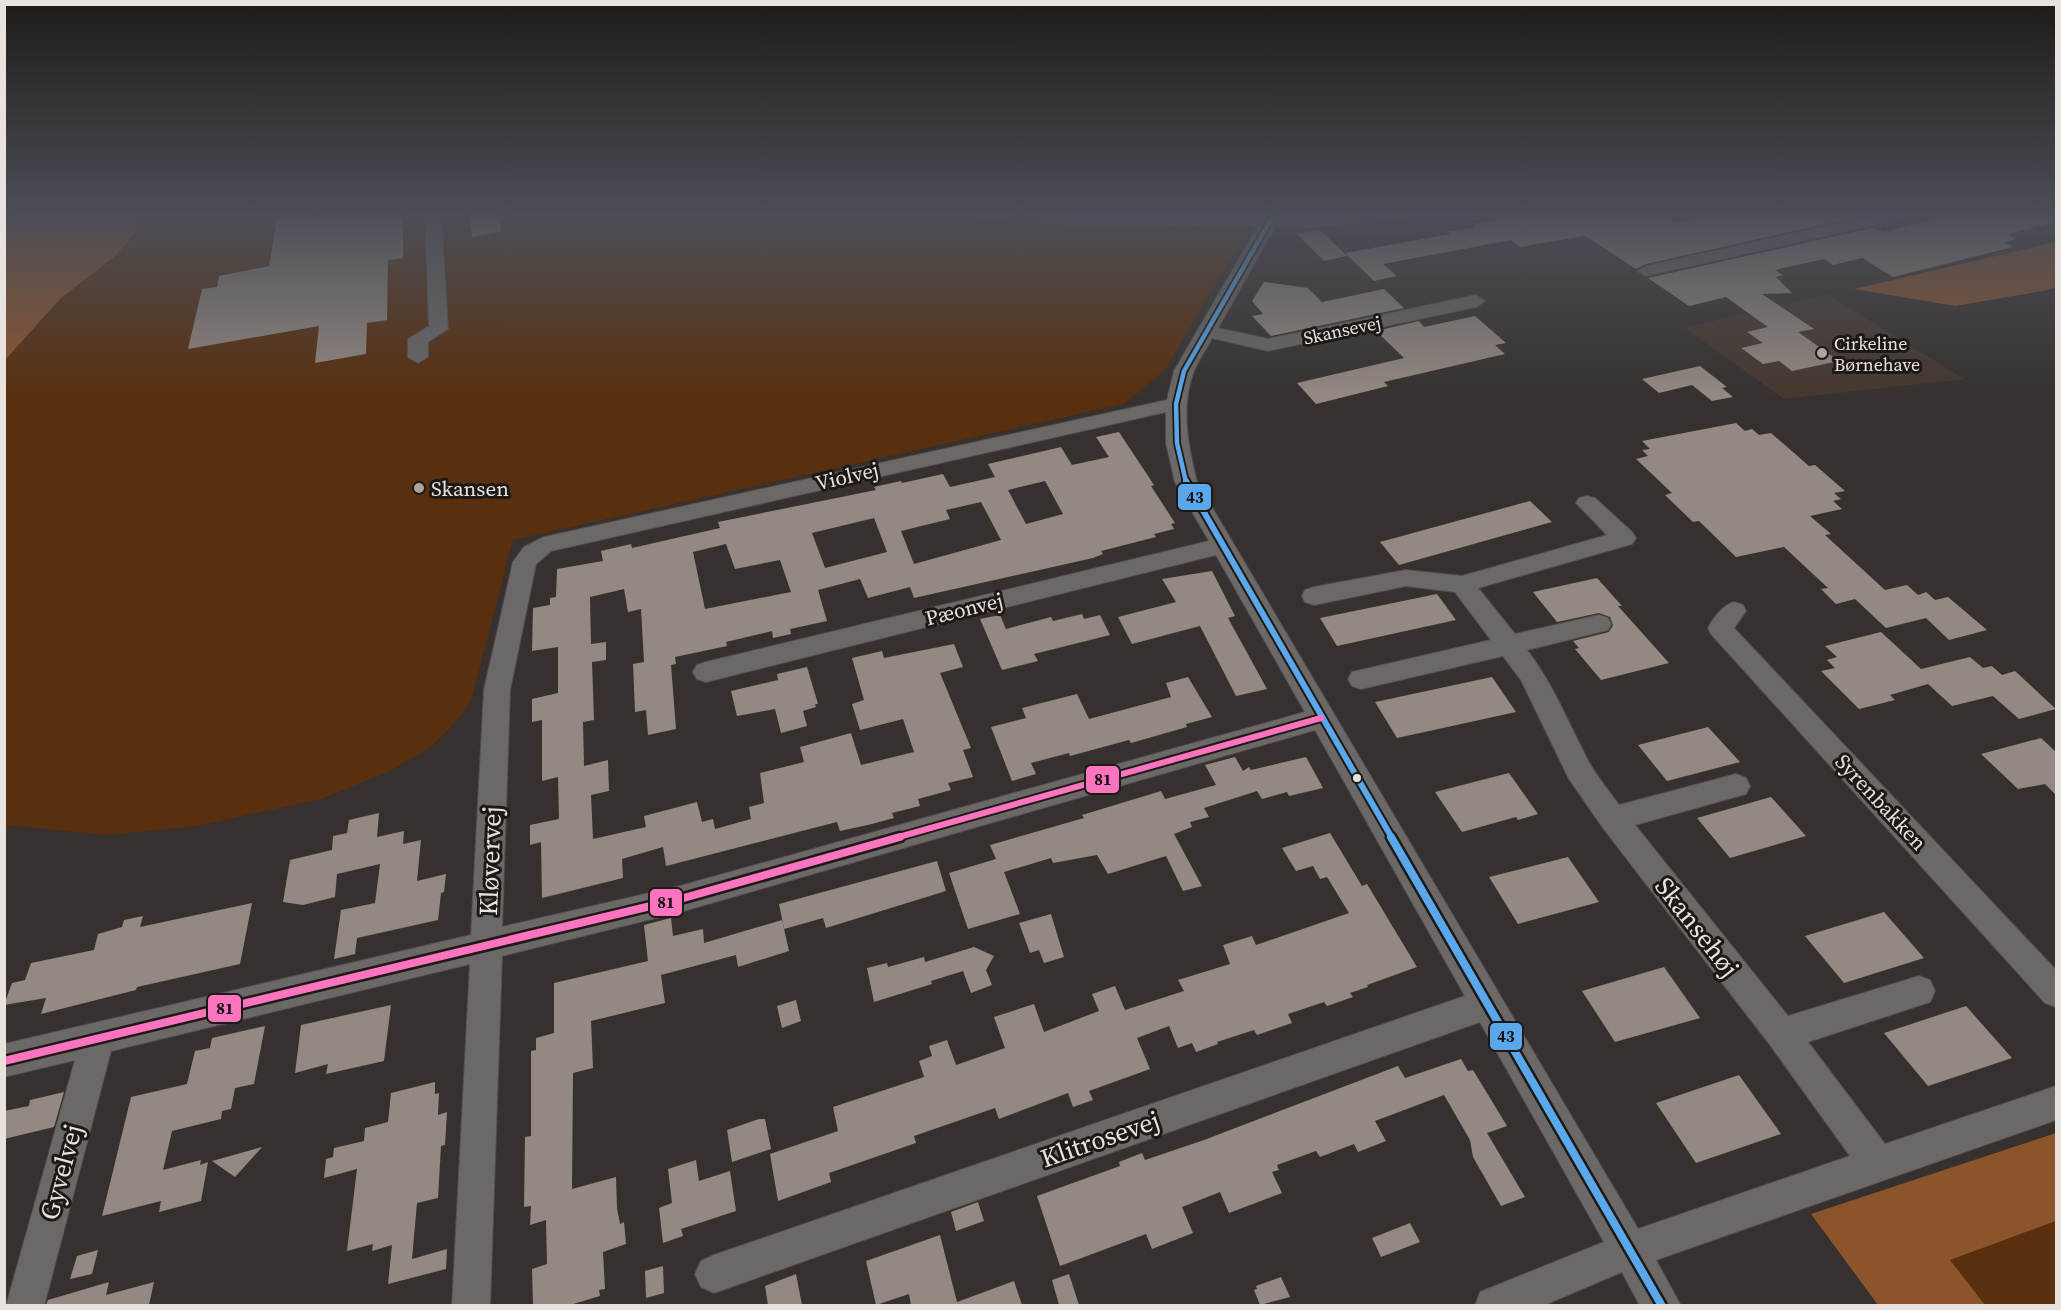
<svg xmlns="http://www.w3.org/2000/svg" width="2061" height="1310" font-family="'Source Serif 4',serif">
<rect width="100%" height="100%" fill="#36312e"/>
<!-- built -->
<polygon fill="#45382f" points="1827,294 1964,379 1784,399 1685,328"/>
<!-- green -->
<g fill="#592f0e">
<polygon points="4,214 943,214 1050,224 1242,227 1248,229 1165,370 1124,404 513,540 471,701 451,727 429,748 388,772 321,799 196,826 108,835 5,825"/>
<polygon points="2056,1221 2056,1305 1985,1305 1949,1260"/>
</g>
<!-- forest -->
<g fill="#8c542b">
<polygon points="2056,242 2056,287 2048,290 1955,306 1854,289"/>
<polygon points="2056,1133 2056,1221 1950,1260 1985,1305 1878,1305 1811,1214"/>
</g>
<!-- water -->
<polygon fill="#90552b" points="17,214 133,214 137,231 115,256 60,299 5,360 5,217"/>
<!-- building -->
<g fill="#948982" fill-rule="evenodd">
<polygon points="321,214 403,214 403,258 388,260 387,320 367,323 366,354 315,363 319,326 188,349 202,289 217,287 219,276 269,266 277,220"/>
<polygon points="470,214 499,214 501,232 472,237"/>
<polygon points="1492,214 1672,214 1673,223 1721,214 1851,214 1857,217 1646,264 1636,269 1585,236 1520,247 1511,240 1383,264 1397,276 1374,281 1345,253 1450,234 1448,232 1476,227 1472,224 1499,219"/>
<polygon points="1955,214 2056,214 2056,222 2008,234 2016,239 2004,242 2013,247 1893,277 1862,258 1833,265 1824,259 1775,270 1783,275 1776,277 1792,293 1762,294 1814,329 1798,332 1839,361 1792,371 1779,361 1763,364 1741,348 1763,343 1747,332 1768,327 1726,297 1689,306 1648,278 1872,228 1883,232"/>
<polygon points="1320,230 1347,256 1324,261 1297,234"/>
<polygon points="1264,282 1308,288 1322,302 1384,289 1404,308 1271,336 1252,316 1263,314 1252,301"/>
<polygon points="1475,316 1506,343 1495,345 1505,354 1384,382 1388,386 1316,404 1297,383 1404,358 1376,331 1419,321 1424,327"/>
<polygon points="1700,366 1727,387 1722,388 1733,397 1712,401 1692,385 1659,393 1642,379"/>
<polygon points="1736,423 1745,431 1752,429 1759,435 1771,433 1809,466 1815,465 1845,491 1834,493 1841,499 1833,501 1842,509 1810,516 1831,534 1825,535 1885,590 1907,585 1918,595 1926,592 1935,600 1948,597 1987,630 1949,640 1926,618 1886,628 1855,599 1836,604 1821,589 1828,588 1784,547 1736,557 1699,521 1693,522 1665,495 1672,493 1636,459 1648,456 1642,450 1650,449 1642,441"/>
<path d="M1119 432 1154 485 1151 486 1175 523 1171 524 1174 529 1154 534 1156 537 1101 551 1103 554 1093 558 914 598 910 587 868 598 860 579 818 590 827 621 790 629 791 634 773 638 772 631 726 642 727 646 675 657 676 664 671 665 676 729 648 735 646 710 635 712 633 664 644 662 641 609 628 612 624 589 590 597 591 644 606 642V660L592 662 594 720 583 722 584 766 608 760 609 791 591 795 593 839 646 827 644 816 697 802 702 822 713 819 715 829 751 819 749 807 764 803 760 773 804 762 800 747 851 733 861 765 914 752 903 719 860 730 852 704 864 700 852 658 882 651 884 658 954 644 963 667 940 673 971 748 963 750 973 777 948 783 951 790 918 799 920 806 892 813 894 818 872 824 840 831 837 822 666 866 663 847 622 859 623 878 542 898 541 842 530 845V825L559 819 558 777 542 781V720L532 722V699L558 693V647L532 651 533 608 550 605V598L556 597 557 569 603 561 601 551 631 544 632 548 720 528 718 522 876 490 874 487 901 481 902 483 943 474 950 487 995 477 988 464 1061 447 1072 465 1109 457 1096 437ZM1045 481 1063 514 1026 524 1008 490ZM981 502 1001 540 914 564 901 531 950 519 946 510ZM874 518 887 552 825 568 812 533ZM726 544 735 569 780 560 791 592 705 609 693 552Z"/>
<polygon points="1530,501 1552,522 1399,565 1380,542"/>
<polygon points="1212,571 1235,616 1228,618 1267,689 1236,696 1200,626 1132,644 1118,617 1176,602 1162,579"/>
<polygon points="1597,578 1622,606 1618,606 1669,663 1601,680 1575,649 1579,648 1573,641 1609,632 1613,625 1610,617 1599,613 1557,622 1533,592"/>
<polygon points="1437,594 1456,620 1337,646 1320,618"/>
<polygon points="1082,614 1084,619 1100,615 1110,635 1034,654 1038,661 1002,670 980,619 1000,615 1006,629 1051,617 1053,621"/>
<polygon points="1881,632 1921,669 1970,657 1983,668 1992,666 2002,675 2015,671 2056,709 2019,719 1993,696 1952,706 1928,684 1890,695 1895,700 1859,709 1821,671 1835,668 1827,660 1837,657 1825,646"/>
<polygon points="807,667 818,704 815,704 816,707 803,711 807,726 781,733 775,709 737,716 731,691 778,680 777,674"/>
<polygon points="1188,677 1212,717 1186,724 1187,727 1131,743 1129,740 1070,756 1069,753 1031,763 1036,774 1012,781 991,727 1026,718 1022,708 1077,694 1089,719 1171,697 1166,683"/>
<polygon points="1492,677 1516,712 1397,738 1375,702"/>
<polygon points="1708,727 1740,762 1667,781 1638,745"/>
<polygon points="2041,738 2056,752 2056,795 2045,784 2018,789 1981,754"/>
<polygon points="1235,757 1243,771 1249,767 1251,770 1306,757 1323,788 1289,796 1287,792 1262,799 1257,791 1204,808 1209,817 1190,822 1192,827 1174,834 1202,886 1183,891 1166,856 1108,874 1097,855 1053,863 1051,858 1004,872 1020,914 968,929 949,873 996,859 990,845 1084,818 1082,815 1148,795 1161,791 1165,799 1216,785 1205,765"/>
<polygon points="1509,773 1538,814 1518,820 1516,817 1462,832 1435,792"/>
<polygon points="1771,797 1806,836 1730,858 1697,818"/>
<polygon points="379,813 377,837 404,831 403,844 421,840 417,881 446,874 444,892 441,893 438,920 357,938 355,954 334,959 341,910 375,903 380,864 337,874 335,897 303,905 283,902 290,860 332,850 333,836 347,833 349,820"/>
<polygon points="1330,833 1362,886 1367,884 1417,967 1367,985 1368,987 1350,993 1353,997 1327,1006 1324,1002 1288,1014 1292,1023 1257,1035 1254,1030 1217,1042 1218,1044 1196,1052 1192,1043 1178,1048 1169,1026 1137,1038 1150,1069 1089,1091 1093,1100 1073,1107 1068,1093 999,1119 995,1108 914,1136 916,1143 829,1173 831,1182 778,1201 770,1154 838,1131 833,1107 924,1077 919,1061 932,1056 929,1046 947,1040 956,1065 1005,1048 994,1017 1034,1004 1044,1032 1099,1011 1092,994 1115,986 1125,1010 1184,991 1178,980 1230,964 1223,945 1252,936 1256,945 1349,913 1327,877 1320,879 1313,866 1296,871 1282,848"/>
<polygon points="1568,857 1599,902 1518,924 1489,877"/>
<polygon points="937,861 946,891 826,928 823,918 784,929 779,904"/>
<polygon points="252,903 240,964 137,987 136,990 41,1014 46,998 4,1005 12,983 25,980 31,963 94,950 98,934 122,927 124,920 143,916 140,927"/>
<polygon points="1884,912 1924,958 1844,983 1805,936"/>
<polygon points="1051,914 1064,957 1044,963 1039,950 1030,953 1019,923"/>
<polygon points="671,918 673,936 703,929 704,943 782,920 789,951 738,967 736,955 661,975 665,1003 591,1021 593,1068 573,1073 572,1189 616,1177 617,1208 620,1224 624,1222 626,1244 603,1252 605,1289 599,1290 600,1296 570,1305 533,1305 532,1269 547,1264 546,1220 530,1225 531,1206 524,1207 525,1137 531,1136 531,1051 536,1050 536,1038 554,1033 554,983 648,961 644,925"/>
<polygon points="974,947 994,956 986,970 992,985 971,993 963,971 931,981 932,984 874,1002 867,968 887,963 888,967 924,957 925,962"/>
<polygon points="1664,967 1700,1018 1615,1042 1582,991"/>
<polygon points="796,1000 801,1021 782,1028 777,1006"/>
<polygon points="391,1005 384,1061 326,1074 328,1064 295,1073 301,1025"/>
<polygon points="1966,1006 2012,1058 1928,1086 1884,1033"/>
<polygon points="265,1026 254,1084 235,1088 231,1109 222,1111 221,1119 172,1131 163,1170 201,1160 200,1165 208,1162 201,1201 159,1212 161,1201 102,1216 131,1097 187,1084 195,1051 210,1048 212,1038"/>
<polygon points="1461,1059 1468,1071 1473,1070 1507,1126 1487,1133 1525,1197 1501,1206 1473,1157 1470,1140 1444,1095 1375,1121 1386,1141 1358,1152 1354,1144 1320,1157 1316,1151 1277,1165 1279,1170 1272,1172 1282,1193 1229,1213 1220,1192 1182,1207 1193,1233 1152,1249 1146,1234 1060,1266 1037,1196 1120,1166 1119,1162 1142,1153 1145,1160 1204,1140 1398,1066 1405,1078"/>
<polygon points="1739,1075 1781,1134 1696,1163 1656,1103"/>
<polygon points="435,1082 435,1094 439,1093 438,1115 447,1112 445,1145 441,1146 438,1198 417,1203 412,1259 447,1249 446,1269 388,1284 392,1245 372,1251 373,1244 347,1251 357,1169 324,1178 326,1159 333,1157 334,1148 364,1141 365,1128 388,1122 391,1093"/>
<polygon points="64,1092 54,1127 4,1139 4,1111 29,1106 30,1100"/>
<polygon points="759,1119 765,1119 771,1149 732,1162 727,1130"/>
<polygon points="262,1147 235,1177 212,1161"/>
<polygon points="696,1160 699,1181 730,1171 736,1211 681,1229 683,1236 663,1243 659,1208 672,1203 668,1169"/>
<polygon points="978,1202 984,1221 956,1231 951,1212"/>
<polygon points="1410,1223 1420,1242 1381,1257 1372,1238"/>
<polygon points="940,1235 957,1302 1014,1281 1022,1305 911,1305 909,1294 876,1305 866,1261"/>
<polygon points="98,1250 92,1274 70,1279 77,1256"/>
<polygon points="663,1266 664,1293 646,1298 645,1271"/>
<polygon points="796,1274 802,1305 768,1305 765,1286"/>
<polygon points="1069,1274 1079,1305 1059,1305 1052,1280"/>
<polygon points="1281,1277 1290,1297 1260,1305 1254,1290 1257,1289 1256,1286"/>
<polygon points="109,1282 106,1295 154,1282 149,1305 46,1305 48,1300"/>
</g>
<g fill="none" stroke-linecap="round" stroke-linejoin="round">
<defs>
<g id="minor">
<polygon points="425,214 441,214 448,329 428,342 428,357 418,363 408,357 408,339 429,326"/>
<path d="M975 214 1264 216 1266 214H1282L1281 217 1409 214 1407 218 1401 219 1307 227H1275L1218 328 1268 339 1476 295 1485 301 1476 307 1268 351 1212 338C1207 349 1198 360 1194 371 1180 407 1188 446 1197 482L1638 1229 1850 1156 1770 1045 1603 828 1569 779 1521 680 1503 656 1361 689 1352 686 1348 679 1352 672 1491 640 1455 592 1406 586 1314 605 1305 602 1302 596 1305 590 1314 587 1406 570 1462 576 1607 535 1576 503 1579 498 1587 496 1595 498 1632 532 1636 538 1632 544 1478 588 1515 634 1599 615 1608 618 1611 624 1608 630 1527 650C1554 685 1569 725 1590 764 1598 778 1610 792 1619 805L1736 774 1746 778 1750 786 1746 794 1635 825 1788 1016 1919 976 1930 980 1935 991 1930 1002 1808 1042 1885 1144 2056 1086V1120L1656 1260 1681 1306H1640L1622 1272 1542 1306H1475L1480 1292 1604 1242 1480 1022 714 1293 701 1287 695 1274 701 1261 714 1255 1465 996 1315 730 680 912 502 956 490 1306H452L470 964 111 1051 44 1306H6L75 1060 4 1077V1044L471 935 484 690 513 562 524 547 544 537 1167 400 1174 371 1258 226 1067 224 983 219ZM1166 412V443L1175 482 1209 541 706 662 697 665 693 672 697 679 706 682 1216 555 1305 712 680 886 502 927 510 690 536 564 551 551Z"/>
<polygon points="1881,214 1909,214 1901,219 1646,276 1637,271 1646,266"/>
<path d="M1734 602 1743 605 1746 611 1734 628 2056 970V1007L2045 1003 1711 634 1708 628C1714 617 1722 606 1734 602Z"/>
</g>
</defs>
<!-- minor casing -->
<use href="#minor" stroke="#524e4b" stroke-width="2"/>
<!-- minor -->
<use href="#minor" fill="#6c6866" fill-rule="evenodd"/>
<defs>
<polyline id="bus-1-far2" points="1186,482 1177,443 1176,404 1184,371 1274,214"/>
<polyline id="bus-1-far1" points="1186,481 1392,838"/>
<polyline id="bus-1" points="1391,837 1662,1306"/>
<polyline id="bus-2-far1" points="895,838 1321,718"/>
<polyline id="bus-2" points="4,1061 680,899 900,837"/>
</defs>
<!-- bus-1-far2 casing -->
<use href="#bus-1-far2" stroke="#1d1916" stroke-width="8"/>
<!-- bus-1-far1 casing -->
<use href="#bus-1-far1" stroke="#1d1916" stroke-width="10"/>
<!-- bus-1 casing -->
<use href="#bus-1" stroke="#1d1916" stroke-width="13"/>
<!-- bus-2-far1 casing -->
<use href="#bus-2-far1" stroke="#1d1916" stroke-width="10"/>
<!-- bus-2 casing -->
<use href="#bus-2" stroke="#1d1916" stroke-width="13"/>
<!-- bus-1-far2 -->
<use href="#bus-1-far2" stroke="#5aa8eb" stroke-width="4.5"/>
<!-- bus-1-far1 -->
<use href="#bus-1-far1" stroke="#5aa8eb" stroke-width="6"/>
<!-- bus-1 -->
<use href="#bus-1" stroke="#5aa8eb" stroke-width="8"/>
<!-- bus-2-far1 -->
<use href="#bus-2-far1" stroke="#fc73be" stroke-width="6"/>
<!-- bus-2 -->
<use href="#bus-2" stroke="#fc73be" stroke-width="8"/>
</g>
<!-- sky -->
<linearGradient id="sky" x2="0" y2="1"><stop stop-color="#1e1b19"/><stop offset="0.54" stop-color="#4c4e57"/><stop offset="1" stop-color="#4c4e57" stop-opacity="0"/></linearGradient>
<rect width="2061" height="397" fill="url(#sky)"/>
<!-- markers -->
<g fill="#aaa5a1" stroke="#1d1916" stroke-width="2">
<circle cx="1822" cy="353" r="6"/>
<circle cx="419" cy="488" r="6"/>
</g>
<circle fill="#e9e3df" stroke="#1d1916" stroke-width="2" cx="1357" cy="778" r="5"/>
<g text-anchor="middle" dominant-baseline="central" stroke-width="6" stroke-linejoin="round" paint-order="stroke">
<!-- far-street labels -->
<g font-size="18" fill="#e9e3df" stroke="#1d1916">
<text transform="translate(1342 330) rotate(-12)">Skansevej</text>
</g>
<!-- far-poi labels -->
<g font-size="18" fill="#e9e3df" stroke="#1d1916" text-anchor="start">
<text x="1834" y="343">Cirkeline<tspan x="1834" dy="21">Børnehave</tspan></text>
</g>
<!-- street labels -->
<g font-size="21" fill="#e9e3df" stroke="#1d1916">
<text transform="translate(847 476) rotate(-13)">Violvej</text>
<text transform="translate(964 609) rotate(-14)">Pæonvej</text>
<text transform="translate(1881 802) rotate(47)">Syrenbakken</text>
</g>
<!-- poi labels -->
<g font-size="21" fill="#e9e3df" stroke="#1d1916" text-anchor="start">
<text x="431" y="488">Skansen</text>
</g>
<!-- near-street labels -->
<g font-size="26" fill="#e9e3df" stroke="#1d1916">
<text transform="translate(490 861) rotate(-88)">Kløvervej</text>
<text transform="translate(1697 927) rotate(52)">Skansehøj</text>
<text transform="translate(1100 1139) rotate(-19)">Klitrosevej</text>
<text transform="translate(61 1172) rotate(-75)">Gyvelvej</text>
</g>
</g>
<g stroke="#1d1916" stroke-width="2">
<rect x="1177" y="483" width="35" height="28" rx="6" fill="#5aa8eb"/>
<rect x="1085" y="765" width="35" height="29" rx="6" fill="#fc73be"/>
<rect x="649" y="888" width="34" height="29" rx="6" fill="#fc73be"/>
<rect x="207" y="994" width="35" height="29" rx="6" fill="#fc73be"/>
<rect x="1489" y="1022" width="34" height="29" rx="6" fill="#5aa8eb"/>
</g>
<g font-size="16" text-anchor="middle" font-weight="bold" fill="#111">
<text x="1195" y="503">43</text>
<text x="1103" y="785">81</text>
<text x="666" y="908">81</text>
<text x="225" y="1014">81</text>
<text x="1506" y="1042">43</text>
</g>
<!-- border -->
<rect width="2061" height="1310" fill="none" stroke="#e9e3df" stroke-width="12"/>
</svg>
